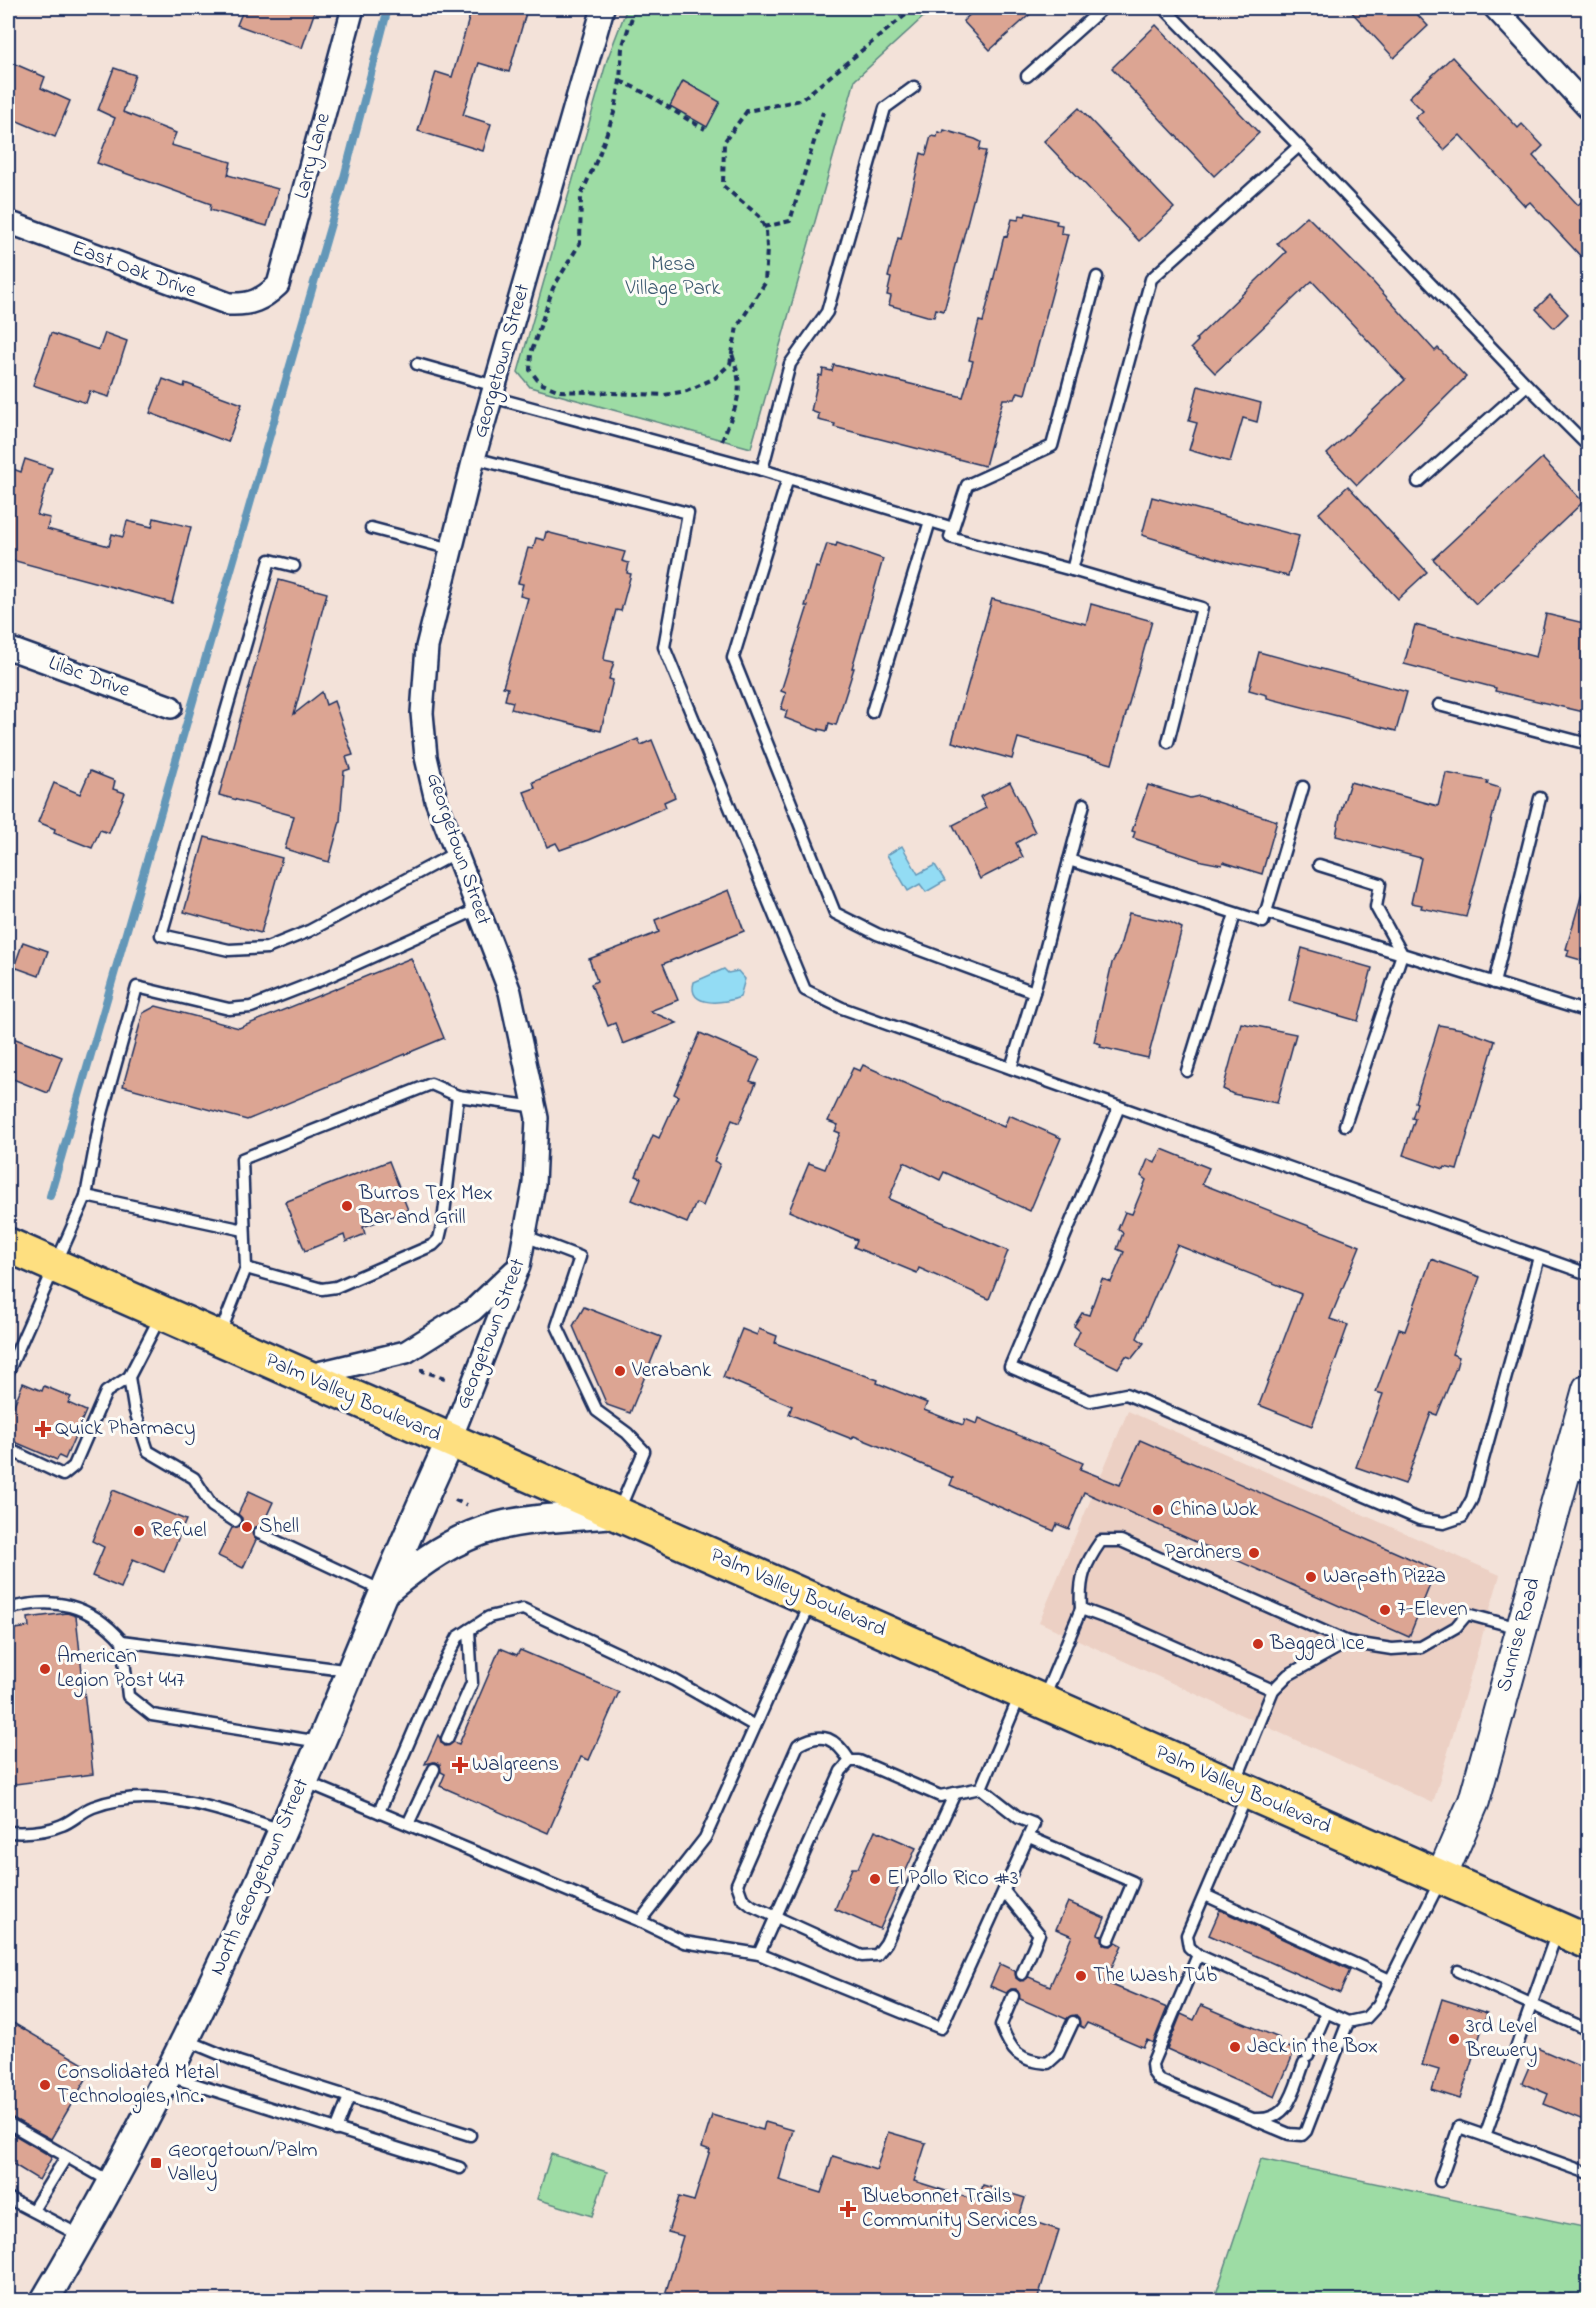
<svg xmlns="http://www.w3.org/2000/svg" width="1596" height="2308" font-family="'Indie Flower',sans-serif">
<rect width="100%" height="100%" fill="#f3e2d9"/>
<filter id="ink" filterUnits="userSpaceOnUse"><feTurbulence type="fractalNoise" baseFrequency=".0167" numOctaves="2"/><feDisplacementMap in="SourceGraphic" scale="12" xChannelSelector="R" yChannelSelector="G"/><feConvolveMatrix kernelMatrix="1 2 1 2 8 2 1 2 1" color-interpolation-filters="sRGB"/></filter>
<g filter="url(#ink)">
<!-- built -->
<polygon fill="#ecd0c4" points="1128,1411 1500,1575 1433,1803 1039,1622"/>
<!-- green -->
<g fill="#9ddca4" stroke="#5c8681" stroke-width="1.5">
<polygon points="627,8 933,8 855,80 751,448 530,387 518,372 607,60"/>
<polygon points="551,2154 607,2172 592,2216 537,2199"/>
<polygon points="1261,2159 1588,2228 1588,2300 1214,2300"/>
</g>
<!-- water -->
<g fill="#93dcf4" stroke="#6397b8" stroke-width="1.5">
<polygon points="902,846 918,874 935,865 945,881 926,892 920,884 908,891 887,855"/>
<path d="M724 969 728 973 738 971 745 979 740 997C727 1003 686 1009 694 982Z"/>
</g>
<g fill="none" stroke-linecap="round" stroke-linejoin="round">
<!-- stream -->
<polyline stroke="#6397b8" stroke-width="8" points="50,1196 341,189 388,8"/>
</g>
<!-- building -->
<g fill="#dca593" stroke="#1b2f5e" stroke-width="1.5">
<polygon points="244,8 316,8 302,48 237,25"/>
<polygon points="472,8 507,8 526,13 509,72 479,63 463,115 491,124 483,151 418,131 436,72 452,77"/>
<polygon points="977,8 1037,8 990,50 963,21"/>
<polygon points="1348,8 1411,8 1428,26 1394,58"/>
<polygon points="1156,25 1259,133 1214,176 1112,68"/>
<polygon points="1452,57 1518,128 1522,124 1543,146 1533,156 1578,205 1588,195 1588,264 1530,202 1525,206 1460,135 1444,150 1415,118 1423,111 1409,97"/>
<polygon points="8,61 45,77 41,88 70,101 55,137 8,117"/>
<polygon points="114,68 135,75 123,112 176,133 171,145 231,162 228,175 278,189 267,226 210,210 211,204 97,163 115,118 98,110"/>
<polygon points="683,81 720,102 707,127 670,106"/>
<polygon points="1079,108 1174,208 1139,241 1044,141"/>
<polygon points="944,130 975,139 981,142 979,150 986,151 944,311 936,309 934,317 927,316 889,305 891,296 887,295 891,278 888,277 898,238 901,239 921,153 926,155 931,136 937,137 938,132 943,133"/>
<polygon points="1026,213 1057,221 1056,224 1062,225 1061,233 1068,234 1025,394 1018,392 1015,399 1003,399 985,466 834,427 835,424 818,420 819,414 811,411 819,375 822,376 823,369 832,371 834,365 963,397 973,361 969,360 979,321 983,322 1004,236 1007,237 1012,219 1018,220 1020,215 1025,216"/>
<polygon points="1307,216 1373,282 1435,351 1438,348 1466,377 1357,485 1327,454 1405,380 1312,281 1215,373 1191,348 1198,341 1196,339 1286,252 1277,243"/>
<polygon points="1550,295 1568,314 1554,328 1536,309"/>
<polygon points="51,333 99,350 105,333 127,341 109,397 90,391 86,403 33,385"/>
<polygon points="163,379 184,387 185,383 242,404 228,442 150,413"/>
<polygon points="1198,386 1261,403 1257,422 1243,418 1230,462 1189,450 1197,423 1189,421"/>
<polygon points="1542,458 1583,502 1476,604 1433,559"/>
<polygon points="25,459 52,468 37,515 50,518 47,529 109,546 112,534 123,537 127,521 152,527 154,518 191,527 172,603 8,559 8,467 21,472"/>
<polygon points="1348,486 1427,572 1398,599 1319,513"/>
<polygon points="1152,497 1299,536 1288,576 1232,563 1142,535"/>
<polygon points="546,532 625,552 622,561 629,563 627,573 631,574 621,611 616,610 605,652 604,660 614,662 609,679 613,680 601,731 511,709 513,702 505,700 508,688 503,687 528,598 520,596 523,584 518,583 528,548 533,549 536,538 544,540"/>
<polygon points="837,543 883,559 852,668 854,668 836,725 829,723 827,731 819,729 819,731 785,718 787,711 781,709 786,693 781,691 808,606 805,606 816,567 819,568 827,544 836,546"/>
<polygon points="279,580 327,593 294,714 322,692 326,705 334,701 353,755 346,757 350,769 344,771 340,821 329,862 285,849 294,816 219,795"/>
<polygon points="992,599 1086,624 1091,604 1152,621 1112,764 1018,738 1012,759 952,742"/>
<polygon points="1546,614 1588,624 1588,713 1495,691 1496,688 1404,664 1415,625 1536,657"/>
<polygon points="1259,652 1407,692 1396,731 1267,698 1267,695 1249,690"/>
<polygon points="638,739 641,745 652,740 675,797 664,802 666,807 588,840 560,850 556,843 547,847 524,792 535,788 533,782"/>
<polygon points="90,771 115,781 113,789 125,793 109,833 100,830 92,848 54,833 55,829 38,822 54,783 80,794"/>
<polygon points="1446,773 1488,781 1487,784 1500,788 1466,917 1421,908 1422,905 1411,903 1421,858 1336,836 1340,814 1350,782 1438,806"/>
<polygon points="1010,782 1035,832 1016,843 1023,857 980,879 953,825 986,808 980,797"/>
<polygon points="1148,785 1190,798 1199,796 1277,821 1262,874 1223,862 1222,865 1202,861 1133,838 1135,832 1132,831"/>
<polygon points="205,837 282,858 261,933 184,912"/>
<polygon points="729,890 744,931 663,964 678,1000 650,1011 677,1023 623,1044 615,1023 608,1026 591,984 597,981 589,959 659,932 655,920"/>
<polygon points="1583,890 1588,891 1588,962 1567,956 1569,950 1566,949"/>
<polygon points="1129,913 1170,922 1182,928 1148,1058 1100,1047 1101,1044 1094,1042 1112,963 1119,950"/>
<polygon points="23,942 48,951 39,976 14,967"/>
<polygon points="1302,948 1372,968 1358,1021 1289,1001"/>
<polygon points="411,958 444,1038 247,1120 123,1086 143,1013 156,1006 239,1028"/>
<polygon points="1241,1023 1296,1034 1277,1103 1233,1094 1223,1089"/>
<polygon points="1439,1025 1462,1029 1495,1041 1457,1170 1445,1167 1444,1169 1403,1155 1415,1119 1412,1118 1417,1103 1415,1102"/>
<polygon points="700,1033 760,1059 750,1081 756,1083 739,1123 732,1120 714,1161 720,1164 703,1206 696,1203 687,1223 632,1200 641,1178 636,1176 653,1135 659,1138 678,1096 674,1094"/>
<polygon points="8,1036 62,1057 48,1093 8,1077"/>
<polygon points="863,1065 1004,1127 1009,1115 1061,1138 1030,1211 944,1172 940,1180 904,1162 889,1199 1008,1251 989,1299 919,1268 917,1273 854,1247 857,1240 789,1211 809,1163 825,1169 840,1133 835,1131 838,1125 828,1121 853,1068 860,1071"/>
<polygon points="1162,1149 1209,1168 1202,1184 1360,1246 1330,1319 1348,1325 1312,1426 1259,1405 1301,1294 1177,1245 1137,1338 1144,1343 1132,1358 1126,1356 1118,1368 1073,1346 1080,1331 1074,1326 1082,1313 1089,1315 1102,1279 1111,1282 1124,1252 1117,1249 1123,1233 1118,1229 1125,1212 1132,1214 1146,1180 1141,1176 1148,1159 1155,1163"/>
<polygon points="389,1161 408,1210 363,1227 365,1234 346,1242 344,1235 305,1251 285,1202"/>
<polygon points="1431,1259 1480,1277 1452,1354 1459,1357 1456,1368 1437,1415 1431,1413 1405,1484 1356,1467 1383,1394 1376,1392 1399,1329 1405,1331"/>
<polygon points="584,1307 661,1337 630,1413 607,1405 573,1326"/>
<polygon points="742,1329 757,1335 759,1329 777,1336 775,1343 878,1380 877,1383 927,1403 924,1410 963,1425 965,1419 977,1424 979,1418 1083,1463 1080,1469 1120,1485 1140,1440 1436,1570 1409,1637 1084,1492 1069,1529 1057,1524 1054,1531 950,1485 953,1478 891,1451 854,1436 852,1439 789,1414 792,1406 723,1377"/>
<polygon points="23,1383 42,1391 44,1386 71,1397 68,1403 86,1411 65,1459 59,1456 57,1460 8,1439 8,1420"/>
<polygon points="113,1490 186,1520 164,1572 133,1559 121,1588 92,1576 104,1547 92,1541"/>
<polygon points="249,1491 273,1502 262,1526 255,1527 252,1530 256,1540 243,1568 218,1556 232,1528 242,1525 242,1518 238,1514"/>
<polygon points="67,1613 76,1616 93,1774 8,1785 8,1630 29,1627 28,1618"/>
<polygon points="500,1648 517,1655 520,1650 619,1692 589,1760 581,1757 548,1833 440,1786 445,1774 441,1772 440,1764 434,1762 425,1764 438,1735 445,1746 454,1742 459,1744"/>
<polygon points="875,1830 916,1848 880,1929 835,1909 852,1868 858,1868"/>
<polygon points="1068,1902 1105,1918 1098,1934 1102,1936 1103,1944 1111,1946 1116,1942 1122,1945 1105,1982 1167,2008 1153,2043 1147,2040 1143,2047 1087,2023 1084,2028 1080,2026 1079,2018 1076,2015 1066,2019 1020,1999 1016,1989 1011,1989 1006,1993 990,1986 1000,1964 1015,1971 1016,1978 1020,1981 1029,1977 1050,1986 1072,1936 1056,1929"/>
<polygon points="1220,1910 1350,1970 1340,1993 1209,1935"/>
<polygon points="1442,1999 1487,2013 1460,2099 1432,2090 1439,2070 1422,2065"/>
<polygon points="1201,2005 1279,2038 1277,2042 1295,2050 1275,2097 1167,2049 1181,2014 1194,2020"/>
<polygon points="8,2020 92,2069 51,2139 8,2116"/>
<polygon points="1537,2048 1588,2070 1588,2122 1544,2104 1548,2094 1522,2083"/>
<polygon points="712,2115 763,2130 765,2122 793,2130 779,2180 821,2193 833,2156 876,2170 888,2132 926,2143 914,2181 978,2201 983,2185 1025,2198 1019,2217 1059,2230 1037,2301 663,2301 683,2236 668,2232 679,2197 694,2201 710,2150 702,2147"/>
<polygon points="8,2131 52,2157 39,2180 8,2161"/>
</g>
<g fill="none" stroke-linecap="round" stroke-linejoin="round">
<defs>
<g id="service">
<polyline points="1164,8 1299,146"/>
<polyline points="1027,76 1103,8"/>
<polyline points="914,87 885,108 827,312 790,364 762,470 953,528"/>
<polyline points="417,364 495,386"/>
<polyline points="492,397 762,470"/>
<polyline points="474,458 688,513 664,647 805,990 842,1008 1588,1274"/>
<polyline points="788,478 733,658 835,913 877,934 1034,992"/>
<polyline points="1418,482 1527,385 1588,446"/>
<polyline points="371,528 451,549"/>
<polyline points="294,566 270,560 161,935 229,950 267,948 309,931 457,852"/>
<polyline points="1072,570 950,537 967,485 1052,446 1097,277"/>
<polyline points="1439,705 1588,744"/>
<polyline points="872,712 930,521"/>
<polyline points="1168,742 1202,608 1072,570 1151,279 1299,146 1527,385"/>
<polyline points="1069,860 1263,922 1303,787"/>
<polyline points="1319,865 1380,884 1376,907 1402,954"/>
<polyline points="1265,912 1402,954"/>
<polyline points="1494,983 1540,798"/>
<polyline points="1011,1068 1034,992 1084,804"/>
<polyline points="1187,1071 1235,914"/>
<polyline points="1119,1107 1010,1367 1090,1401 1126,1394 1419,1519 1444,1523 1462,1517 1472,1499 1539,1257"/>
<polyline points="1345,1125 1402,954 1588,1012"/>
<polyline points="86,1196 244,1230"/>
<polyline points="525,1236 580,1257 557,1326 597,1411 627,1433 644,1451 619,1510"/>
<polyline points="246,1268 322,1289 336,1287 433,1245 439,1239 443,1222 458,1096"/>
<polyline points="161,1315 129,1377 134,1408 148,1451 194,1478 212,1506 235,1521"/>
<polyline points="220,1334 246,1268 242,1159 431,1084 458,1096 536,1107"/>
<polyline points="8,1372 86,1196 100,1121 137,987 229,1009 251,1007 323,979 478,909"/>
<polyline points="8,1449 63,1475 74,1466 106,1392 129,1377"/>
<polyline points="1568,1475 1588,1475"/>
<polyline points="259,1533 385,1592"/>
<path d="M8 1609C54 1596 90 1604 122 1641"/>
<path d="M1081 1609C1079 1579 1084 1565 1101 1541H1121L1348 1642"/>
<polyline points="1044,1698 1081,1609 1128,1626 1273,1690"/>
<polyline points="447,1739 472,1683 469,1630"/>
<polyline points="320,1742 152,1715 128,1696 122,1641 351,1671"/>
<path d="M850 1761C836 1739 823 1730 798 1745L737 1884 742 1898 752 1906 862 1956 877 1955 886 1943 955 1793"/>
<polyline points="304,1781 640,1921 705,1838 811,1602"/>
<polyline points="1235,1783 1273,1690 1288,1675 1348,1642 1392,1649 1421,1647 1456,1627 1467,1614 1519,1628"/>
<polyline points="1247,1795 1187,1935 1189,1947 1198,1955 1348,2022 1366,2018 1378,2005 1440,1881"/>
<polyline points="379,1812 436,1679 458,1637 489,1617 523,1609 674,1680 755,1726"/>
<polyline points="408,1824 434,1769"/>
<path d="M8 1832C24 1833 46 1832 62 1825 73 1821 82 1811 93 1807 154 1784 223 1810 281 1830"/>
<polyline points="1029,1837 1133,1882 1109,1939"/>
<polyline points="1004,1891 1039,1934 1022,1974"/>
<polyline points="1205,1895 1390,1980"/>
<polyline points="640,1921 684,1942 759,1954 941,2028 1034,1824 1019,1818 981,1788 1020,1695"/>
<polyline points="1557,1932 1485,2136 1588,2173"/>
<polyline points="759,1954 841,1771 850,1761 859,1761 940,1796 981,1788"/>
<polyline points="1198,1955 1152,2064 1153,2072 1159,2080 1289,2134 1302,2135 1306,2131 1348,2022"/>
<polyline points="1458,1971 1588,2030"/>
<path d="M1013 1996 1001 2025C1011 2052 1019 2061 1048 2063L1058 2054 1073 2022"/>
<polyline points="186,2040 239,2062 470,2135"/>
<polyline points="1308,2055 1326,2013"/>
<polyline points="169,2076 460,2168"/>
<path d="M1256 2119C1290 2121 1294 2089 1304 2063"/>
<polyline points="8,2123 111,2182"/>
<polyline points="336,2130 349,2097"/>
<polyline points="1440,2181 1459,2127 1485,2136"/>
<polyline points="8,2198 81,2236"/>
<polyline points="33,2210 66,2157"/>
</g>
<g id="minor">
<polyline points="1495,8 1588,108"/>
<path d="M8 222 229 304C251 305 262 300 278 285L353 8"/>
<polyline points="8,648 171,707"/>
<polyline points="306,1376 406,1352 473,1310 514,1271"/>
<polyline points="450,1441 519,1266 534,1184 537,1118 510,992 436,800 426,757 422,713 427,647 474,458 603,8"/>
</g>
<g id="tertiary">
<path d="M388 1589C421 1562 454 1538 495 1527 530 1517 581 1517 618 1513"/>
<path d="M45 2300C152 2121 239 1932 322 1740 364 1640 404 1539 450 1441"/>
</g>
<polyline id="secondary" points="1441,1877 1474,1801 1588,1389"/>
<polyline id="trunk" points="8,1245 1588,1942"/>
</defs>
<!-- service casing -->
<use href="#service" stroke="#1b2f5e" stroke-width="15"/>
<!-- minor casing -->
<use href="#minor" stroke="#1b2f5e" stroke-width="26"/>
<!-- tertiary casing -->
<use href="#tertiary" stroke="#1b2f5e" stroke-width="32"/>
<!-- secondary casing -->
<use href="#secondary" stroke="#1b2f5e" stroke-width="34"/>
<!-- trunk casing -->
<use href="#trunk" stroke="#1b2f5e" stroke-width="38"/>
<!-- path -->
<g stroke="#1b2f5e" stroke-width="4" stroke-dasharray="6 4.5" stroke-linecap="butt">
<polyline points="635,8 622,48 620,81 615,110 599,155 581,195 580,243 553,288 531,353 530,370 540,383 560,391 664,395 687,391 715,378 730,364 737,327 765,283 767,248 766,230 759,216 723,186 724,142 747,111 801,100 914,8"/>
<path d="M620 81C652 94 674 113 705 129"/>
<polyline points="764,227 790,221 823,112"/>
<path d="M722 441C736 403 746 395 732 354"/>
<polyline points="422,1368 422,1371 445,1378"/>
<polyline points="455,1500 466,1505"/>
<polyline points="1527,2300 1549,2293 1588,2298"/>
</g>
<!-- service -->
<use href="#service" stroke="#fdfcf7" stroke-width="10"/>
<!-- minor -->
<use href="#minor" stroke="#fdfcf7" stroke-width="21"/>
<!-- tertiary -->
<use href="#tertiary" stroke="#fdfcf7" stroke-width="27"/>
<!-- secondary -->
<use href="#secondary" stroke="#fdfcf7" stroke-width="30"/>
<!-- trunk -->
<use href="#trunk" stroke="#fedf80" stroke-width="33"/>
</g>
</g>
<!-- markers -->
<g fill="#c8321e" stroke="#fdfcf7" stroke-width="2">
<circle cx="347" cy="1206" r="6"/>
<circle cx="620" cy="1371" r="6"/>
<path d="M40 1420h6v6h6v6h-6v6h-6v-6h-6v-6h6z"/>
<circle cx="1158" cy="1510" r="6"/>
<circle cx="247" cy="1527" r="6"/>
<circle cx="139" cy="1531" r="6"/>
<circle cx="1254" cy="1553" r="6"/>
<circle cx="1311" cy="1577" r="6"/>
<circle cx="1385" cy="1610" r="6"/>
<circle cx="1258" cy="1644" r="6"/>
<circle cx="45" cy="1669" r="6"/>
<path d="M457 1756h6v6h6v6h-6v6h-6v-6h-6v-6h6z"/>
<circle cx="875" cy="1879" r="6"/>
<circle cx="1081" cy="1976" r="6"/>
<circle cx="1454" cy="2039" r="6"/>
<circle cx="1235" cy="2047" r="6"/>
<circle cx="45" cy="2085" r="6"/>
<rect x="150" y="2157" width="12" height="12" rx="3"/>
<path d="M845 2200h6v6h6v6h-6v6h-6v-6h-6v-6h6z"/>
</g>
<g text-anchor="middle" dominant-baseline="central" stroke-width="6" stroke-linejoin="round" paint-order="stroke">
<!-- street labels -->
<g font-size="21" fill="#1b2f5e" stroke="#fdfcf7">
<text transform="translate(313 156) rotate(-75)">Larry Lane</text>
<text transform="translate(134 270) rotate(20)">East Oak Drive</text>
<text transform="translate(502 361) rotate(-74)">Georgetown Street</text>
<text transform="translate(89 677) rotate(20)">Lilac Drive</text>
<text transform="translate(458 849) rotate(71)">Georgetown Street</text>
<text transform="translate(491 1334) rotate(-69)">Georgetown Street</text>
<text transform="translate(353 1398) rotate(24)">Palm Valley Boulevard</text>
<text transform="translate(798 1593) rotate(24)">Palm Valley Boulevard</text>
<text transform="translate(1519 1635) rotate(-75)">Sunrise Road</text>
<text transform="translate(1243 1790) rotate(24)">Palm Valley Boulevard</text>
<text transform="translate(260 1877) rotate(-66)">North Georgetown Street</text>
</g>
<!-- park labels -->
<g font-size="21" fill="#3c5a70" stroke="#fdfcf7">
<text x="673" y="265">Mesa<tspan x="673" dy="24">Village Park</tspan></text>
</g>
<!-- poi labels -->
<g font-size="21" fill="#1b2f5e" stroke="#fdfcf7" text-anchor="start">
<text x="359" y="1194">Burros Tex Mex<tspan x="359" dy="24">Bar and Grill</tspan></text>
<text x="632" y="1371">Verabank</text>
<text x="55" y="1429">Quick Pharmacy</text>
<text x="1170" y="1510">China Wok</text>
<text x="259" y="1527">Shell</text>
<text x="151" y="1531">Refuel</text>
<text x="1242" y="1553" text-anchor="end">Pardners</text>
<text x="1323" y="1577">Warpath Pizza</text>
<text x="1397" y="1610">7-Eleven</text>
<text x="1270" y="1644">Bagged Ice</text>
<text x="57" y="1657">American<tspan x="57" dy="24">Legion Post 447</tspan></text>
<text x="472" y="1765">Walgreens</text>
<text x="887" y="1879">El Pollo Rico #3</text>
<text x="1093" y="1976">The Wash Tub</text>
<text x="1466" y="2027">3rd Level<tspan x="1466" dy="24">Brewery</tspan></text>
<text x="1247" y="2047">Jack in the Box</text>
<text x="57" y="2073">Consolidated Metal<tspan x="57" dy="24">Technologies, Inc.</tspan></text>
<text x="168" y="2151">Georgetown/Palm<tspan x="168" dy="24">Valley</tspan></text>
<text x="862" y="2197">Bluebonnet Trails<tspan x="862" dy="24">Community Services</tspan></text>
</g>
</g>
<!-- margin -->
<rect width="1596" height="2308" fill="none" stroke="#fdfcf7" stroke-width="30"/>
<rect x="15" y="15" width="1566" height="2278" fill="none" stroke="#1b2f5e" stroke-width="2" filter="url(#ink)"/>
</svg>
